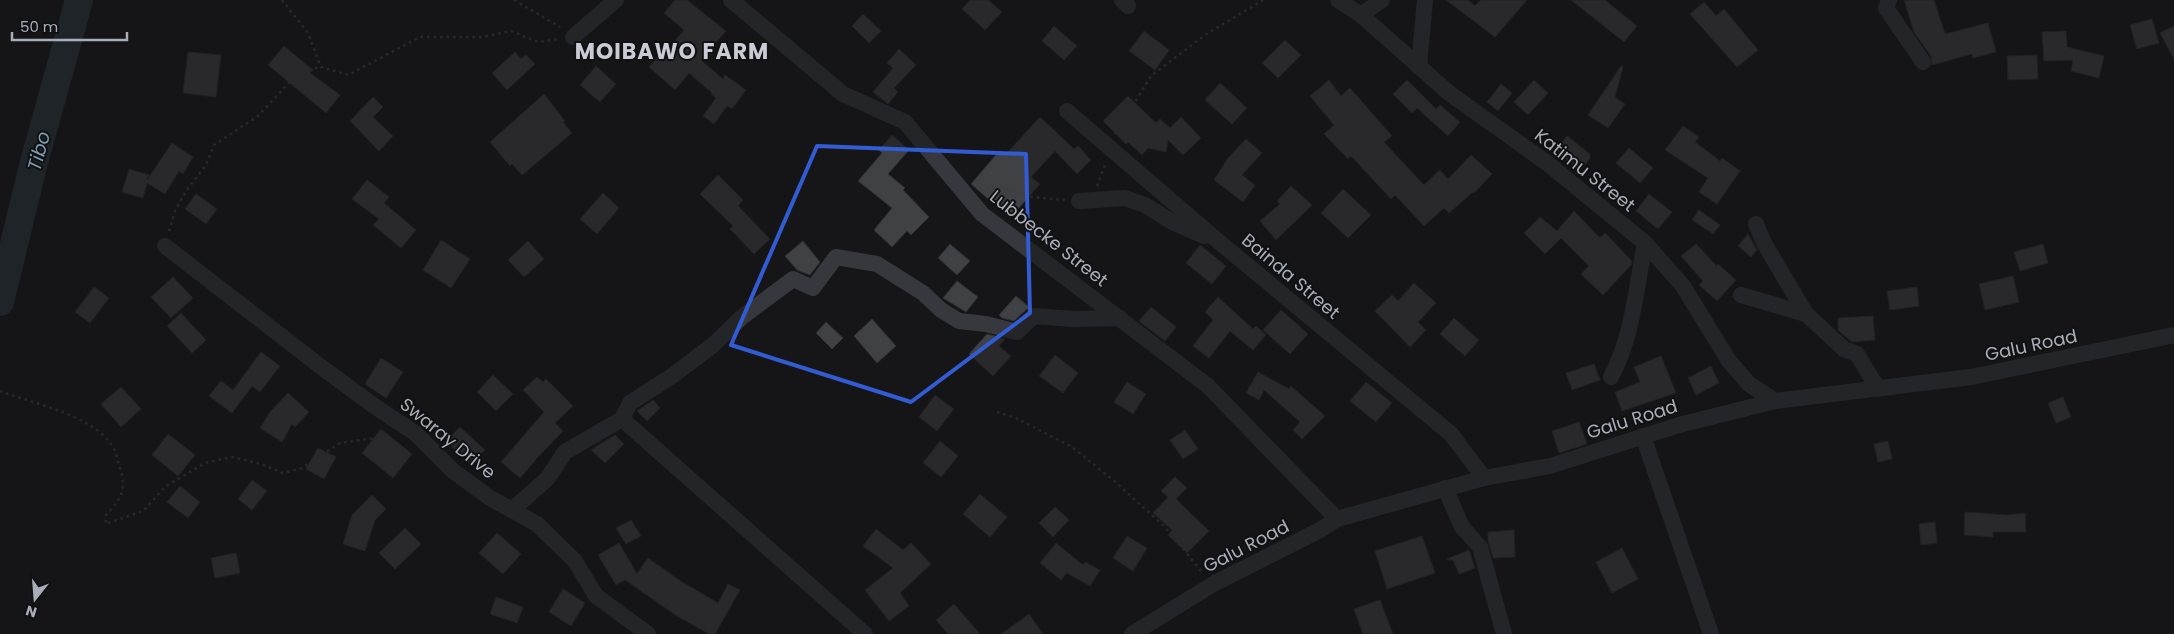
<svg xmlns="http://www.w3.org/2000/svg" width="2174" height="634" font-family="Poppins,sans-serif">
<rect width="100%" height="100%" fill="#161618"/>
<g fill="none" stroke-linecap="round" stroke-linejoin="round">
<!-- river -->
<polyline stroke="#2c353c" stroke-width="28" points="0,302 33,166 79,0"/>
</g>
<!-- building -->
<g fill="#404145" stroke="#303034">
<polygon points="675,0 687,0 726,31 701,60 723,79 725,75 746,90 732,109 727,106 714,124 703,116 716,98 711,94 712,93 689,73 675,90 649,67 661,53 663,55 684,30 664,13"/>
<polygon points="970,0 988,0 1002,12 985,30 962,9"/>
<polygon points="1446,0 1468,0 1475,6 1481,0 1527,0 1495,37"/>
<polygon points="1571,0 1605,0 1637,26 1624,42"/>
<polygon points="1904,0 1934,0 1945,34 1988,23 1996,52 1973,58 1972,54 1932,65 1931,56 1914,32"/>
<polygon points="1704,2 1716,16 1724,9 1758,50 1737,67 1690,14"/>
<polygon points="863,14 881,31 869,43 852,26"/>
<polygon points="2152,19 2159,43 2137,49 2130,25"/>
<polygon points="1054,26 1077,46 1064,60 1042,41"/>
<polygon points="2174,26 2174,59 2160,33"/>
<polygon points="1144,31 1169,50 1155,70 1129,51"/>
<polygon points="2066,31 2067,47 2104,56 2099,78 2071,71 2073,60 2044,61 2042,32"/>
<polygon points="1285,40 1301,55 1278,78 1262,63"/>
<polygon points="284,46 313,70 310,73 340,95 326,113 268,65"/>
<polygon points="899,49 916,65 894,88 898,92 888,104 873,92 893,68 887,63"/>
<polygon points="188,52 221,55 216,97 183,93"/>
<polygon points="515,52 521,59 526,55 535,64 507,90 492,73"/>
<polygon points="2037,55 2038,79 2008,80 2007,56"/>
<polygon points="596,66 616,84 600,102 580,85"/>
<polygon points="1621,66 1623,67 1615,97 1625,104 1608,128 1588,115"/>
<polygon points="1329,80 1341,96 1350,88 1392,136 1384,142 1424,185 1440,170 1448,179 1471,155 1492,174 1474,193 1473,192 1449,213 1444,208 1424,226 1395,195 1391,199 1351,156 1348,159 1324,134 1334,125 1310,96"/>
<polygon points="1407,80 1436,109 1440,105 1460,122 1448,136 1417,108 1412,113 1393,94"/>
<polygon points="1534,80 1548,93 1528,115 1514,102"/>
<polygon points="1220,83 1247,108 1232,124 1205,100"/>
<polygon points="1501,84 1512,93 1498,111 1487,102"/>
<polygon points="544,94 565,121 563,122 572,133 522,175 512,164 510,166 490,142"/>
<polygon points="1128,96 1156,123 1160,119 1170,128 1181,117 1201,138 1183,155 1168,140 1166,152 1148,148 1142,155 1128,142 1126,144 1103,121"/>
<polygon points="373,97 383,107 373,117 393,136 379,151 350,121"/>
<polygon points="1040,117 1074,149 1078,146 1091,160 1077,174 1055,151 1031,177 1040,184 1010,218 971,184 1000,150 1005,155"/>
<polygon points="1683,126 1699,137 1695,142 1720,161 1722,158 1740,171 1717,204 1699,192 1708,178 1665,150"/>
<polygon points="892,135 909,150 888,174 905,188 903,190 929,217 911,235 907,231 892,247 874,230 892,208 858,181 882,153 879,150"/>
<polygon points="1567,136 1590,154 1590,158 1580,171 1555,152"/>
<polygon points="1246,139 1262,153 1242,175 1255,185 1243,202 1214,180 1228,158"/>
<polygon points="172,143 193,157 183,174 179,171 165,194 147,183 143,198 122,192 129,169 149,175 147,180"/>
<polygon points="1629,148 1653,168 1640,183 1616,163"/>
<polygon points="718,175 743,200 738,206 770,239 754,254 730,229 733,226 700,194"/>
<polygon points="367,180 389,197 384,203 416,230 401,248 373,225 379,219 352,199"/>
<polygon points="1291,186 1312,205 1276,240 1260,221 1280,204 1277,201"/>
<polygon points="1343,189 1371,215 1348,238 1321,213"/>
<polygon points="603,193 619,208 597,234 580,219"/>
<polygon points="196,194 217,209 206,224 185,209"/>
<polygon points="1649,194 1672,212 1658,229 1636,211"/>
<polygon points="1699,210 1720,225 1713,234 1692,220"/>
<polygon points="1574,211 1600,238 1605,233 1632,261 1631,265 1603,295 1581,274 1589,266 1561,238 1545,254 1524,233 1540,217 1557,231"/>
<polygon points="1748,234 1757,250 1751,257 1738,246"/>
<polygon points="441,240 470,259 451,288 423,270"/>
<polygon points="528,241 544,259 524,277 508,260"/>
<polygon points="803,241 820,262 810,275 797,270 785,256"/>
<polygon points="950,244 970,261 957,275 938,258"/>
<polygon points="1696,244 1717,266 1718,264 1736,280 1717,301 1699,285 1703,281 1681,256"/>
<polygon points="2043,244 2048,263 2020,271 2014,252"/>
<polygon points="1200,245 1226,266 1212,284 1186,263"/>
<polygon points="2013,276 2019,302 1985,310 1979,284"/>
<polygon points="173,277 193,298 171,318 151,297"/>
<polygon points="957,281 978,297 966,312 943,298"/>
<polygon points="1414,283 1436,303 1418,322 1426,330 1410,347 1375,311 1392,295 1398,301"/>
<polygon points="94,287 109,298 90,323 75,312"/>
<polygon points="1917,287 1919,306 1890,310 1887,291"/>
<polygon points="1016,296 1029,307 1014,321 1002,318 999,315"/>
<polygon points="1218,297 1253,329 1256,326 1266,335 1253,350 1230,331 1209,358 1193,346 1213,320 1205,312"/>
<polygon points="1151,307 1176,327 1165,341 1139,321"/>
<polygon points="1281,310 1308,334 1290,354 1263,330"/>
<polygon points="181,313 206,340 192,353 167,326"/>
<polygon points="1873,316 1875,340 1852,342 1838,330 1838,318"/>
<polygon points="1454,318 1479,340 1465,356 1440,334"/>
<polygon points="872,319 896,346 877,363 854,336"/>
<polygon points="826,322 843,338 832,349 816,333"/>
<polygon points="987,334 1005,339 999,346 1011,356 993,376 969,354"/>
<polygon points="261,352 280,366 260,392 252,386 232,413 209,396 221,381 233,390"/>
<polygon points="1055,355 1078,373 1063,393 1039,376"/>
<polygon points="1661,356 1676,393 1622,411 1615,392 1640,382 1634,367"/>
<polygon points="381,358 403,372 386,398 365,384"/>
<polygon points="1594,364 1600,380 1572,390 1566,373"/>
<polygon points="1711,366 1719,383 1696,395 1688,378"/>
<polygon points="1258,372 1289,389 1291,386 1325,416 1302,439 1293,430 1300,422 1264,390 1259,400 1246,393"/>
<polygon points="493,375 513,394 496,411 477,392"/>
<polygon points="537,377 543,382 546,379 573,406 555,423 563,431 538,457 520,478 501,462 544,412 523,390"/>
<polygon points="1127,382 1146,394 1133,414 1114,402"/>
<polygon points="1366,382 1392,403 1376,422 1350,401"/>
<polygon points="121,387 141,409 121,427 101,404"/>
<polygon points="288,393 309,412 295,427 292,424 282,442 260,428 270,412"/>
<polygon points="935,395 954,409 937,431 919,417"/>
<polygon points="2063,397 2071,417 2056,423 2048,403"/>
<polygon points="653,400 660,408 647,421 637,411"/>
<polygon points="1579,422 1587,444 1559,453 1552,431"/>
<polygon points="460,427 485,450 470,465 446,441"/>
<polygon points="381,429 412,454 393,478 362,453"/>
<polygon points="1185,430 1198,449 1183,459 1170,440"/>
<polygon points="168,434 195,455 178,476 152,455"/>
<polygon points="615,435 624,444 605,463 591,450"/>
<polygon points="940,441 958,456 941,477 923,463"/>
<polygon points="1888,441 1892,459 1878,462 1874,444"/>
<polygon points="318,448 336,457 324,479 306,469"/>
<polygon points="1175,477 1187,488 1176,499 1209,531 1187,553 1168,535 1172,530 1153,513 1168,497 1161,491"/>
<polygon points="252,480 267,491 252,510 238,499"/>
<polygon points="180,486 200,502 188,518 167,502"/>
<polygon points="980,494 1007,517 990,537 963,514"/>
<polygon points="372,495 386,509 375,520 365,551 343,544 352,515"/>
<polygon points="1055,507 1069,520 1053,537 1039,523"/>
<polygon points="1965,512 2007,515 2025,513 2026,532 1993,532 1993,537 1964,535"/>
<polygon points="631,520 641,536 626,544 616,528"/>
<polygon points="1935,522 1937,543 1921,545 1919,524"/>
<polygon points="405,528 421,544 395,569 379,553"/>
<polygon points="876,529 903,550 911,543 931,564 900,593 909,606 889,621 865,590 893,568 863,546"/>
<polygon points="1514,530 1515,557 1493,558 1488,541 1488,532"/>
<polygon points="497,533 521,554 503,574 479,553"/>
<polygon points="1127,536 1147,548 1133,571 1113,558"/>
<polygon points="1422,536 1435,573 1387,589 1375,551"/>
<polygon points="619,543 637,574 648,558 682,582 718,603 728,584 740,590 715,634 709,634 677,616 625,580 616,585 598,555"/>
<polygon points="1056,543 1083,565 1085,562 1100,570 1090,586 1067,573 1061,580 1040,563"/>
<polygon points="1622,548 1638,579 1612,593 1596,562"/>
<polygon points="1469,550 1475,568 1459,574 1453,560 1448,560 1447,559"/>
<polygon points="236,553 240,573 215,578 211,558"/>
<polygon points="563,589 585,603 571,626 549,612"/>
<polygon points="496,597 523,607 517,623 490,614"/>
<polygon points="1380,600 1393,634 1363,634 1354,609"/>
<polygon points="954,604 980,634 948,634 936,620"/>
<polygon points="1029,614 1043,634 1001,634"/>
</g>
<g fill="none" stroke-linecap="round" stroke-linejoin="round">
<!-- path -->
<g stroke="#3d3f44" stroke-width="2.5" stroke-dasharray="2.5 4" stroke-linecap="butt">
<polyline points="282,0 308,33 321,67 348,75 420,37 482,37 511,31 538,42 559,39"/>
<polyline points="514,0 560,27"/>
<polyline points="1115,134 1151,76 1205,35 1263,0"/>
<polyline points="1097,186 1105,165"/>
<polyline points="980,189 999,187 1030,197 1065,200"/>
<polyline points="169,231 175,211 186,191 206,165 214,145 258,116 300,71 321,67"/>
<path d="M0 391C33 404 96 415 114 449 117 455 118 462 120 468 127 490 121 499 106 515V524L143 511 166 486 205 463 232 457 261 464 283 473 302 468 340 443 389 436"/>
<polyline points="997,412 1018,419 1072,447 1113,480 1165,527 1202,572"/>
</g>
<!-- street -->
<g stroke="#37383d" stroke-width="16">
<polyline points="731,0 843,94 905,122 982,214 1208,386 1337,519"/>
<polyline points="1122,0 1128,6"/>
<polyline points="1338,0 1361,15 1449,93 1547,163 1645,243 1683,286 1729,361 1749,384 1775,401"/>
<polyline points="1889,0 1886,8 1923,62"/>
<polyline points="1361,15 1382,0"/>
<polyline points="573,37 616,0"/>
<polyline points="1419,67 1425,0"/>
<polyline points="1067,111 1218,241 1451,434 1484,478"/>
<polyline points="1079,201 1125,198 1145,205 1172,222 1204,236"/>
<polyline points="1756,224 1764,243 1806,314"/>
<polyline points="165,246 320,366 377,408 415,433 453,471 490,498 537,524 575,561 596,596 648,634"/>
<polyline points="1741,295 1806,314 1844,349 1857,354 1878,389"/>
<path d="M1611 377C1633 336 1636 288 1645 243"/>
<polyline points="622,419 865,634"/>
<polyline points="1643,436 1711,634"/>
<polyline points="1445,488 1462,527 1480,547 1504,634"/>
<polyline points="512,510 547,479 565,452 622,419 630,403 672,376 713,345 742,317 793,279 813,288 836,257 877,264 923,293 941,310 959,321 986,324 1017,332 1034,316 1073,319 1120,318"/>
<polyline points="1132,634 1215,583 1320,530 1337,519 1484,478 1550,466 1679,425 1775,401 1971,377 2174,335"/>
</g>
</g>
<!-- marked area -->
<path d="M0 0H2174V634H0ZM817 146 1026 154 1030 313 911 402 731 345Z" fill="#161618" fill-opacity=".55" fill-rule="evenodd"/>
<path fill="none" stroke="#325cd3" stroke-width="4" stroke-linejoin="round" d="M817 146 1026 154 1030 313 911 402 731 345Z"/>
<g text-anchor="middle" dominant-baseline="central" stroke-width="4" stroke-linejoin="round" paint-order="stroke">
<!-- street labels -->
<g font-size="18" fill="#a8adb8" stroke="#111113">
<text transform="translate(1585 170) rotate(38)">Katimu Street</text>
<text transform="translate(1049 238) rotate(38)">Lubbecke Street</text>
<text transform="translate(1291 276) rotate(40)">Bainda Street</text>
<text transform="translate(2031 345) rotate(-12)">Galu Road</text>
<text transform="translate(1632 419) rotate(-17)">Galu Road</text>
<text transform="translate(448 438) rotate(39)">Swaray Drive</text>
<text transform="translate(1246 546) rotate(-27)">Galu Road</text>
</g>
<!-- water labels -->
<g font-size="19" font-style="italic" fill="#7f9bb3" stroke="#111113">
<text transform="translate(39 151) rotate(-75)">Tibo</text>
</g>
<!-- district labels -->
<g font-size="22" font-weight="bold" letter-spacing="1" fill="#c9ccd4" stroke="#111113">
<text x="672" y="51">MOIBAWO FARM</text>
</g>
</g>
<!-- north arrow -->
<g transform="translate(35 599) rotate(197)" stroke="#111113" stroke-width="4" paint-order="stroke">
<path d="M0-4L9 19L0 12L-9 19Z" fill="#a8adb8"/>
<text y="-8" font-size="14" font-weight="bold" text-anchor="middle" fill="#a8adb8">N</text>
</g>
<!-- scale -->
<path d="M12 32v8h115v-8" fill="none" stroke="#a8adb8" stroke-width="2.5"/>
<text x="20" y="32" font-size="15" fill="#a8adb8" stroke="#111113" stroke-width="4" paint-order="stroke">50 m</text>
</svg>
